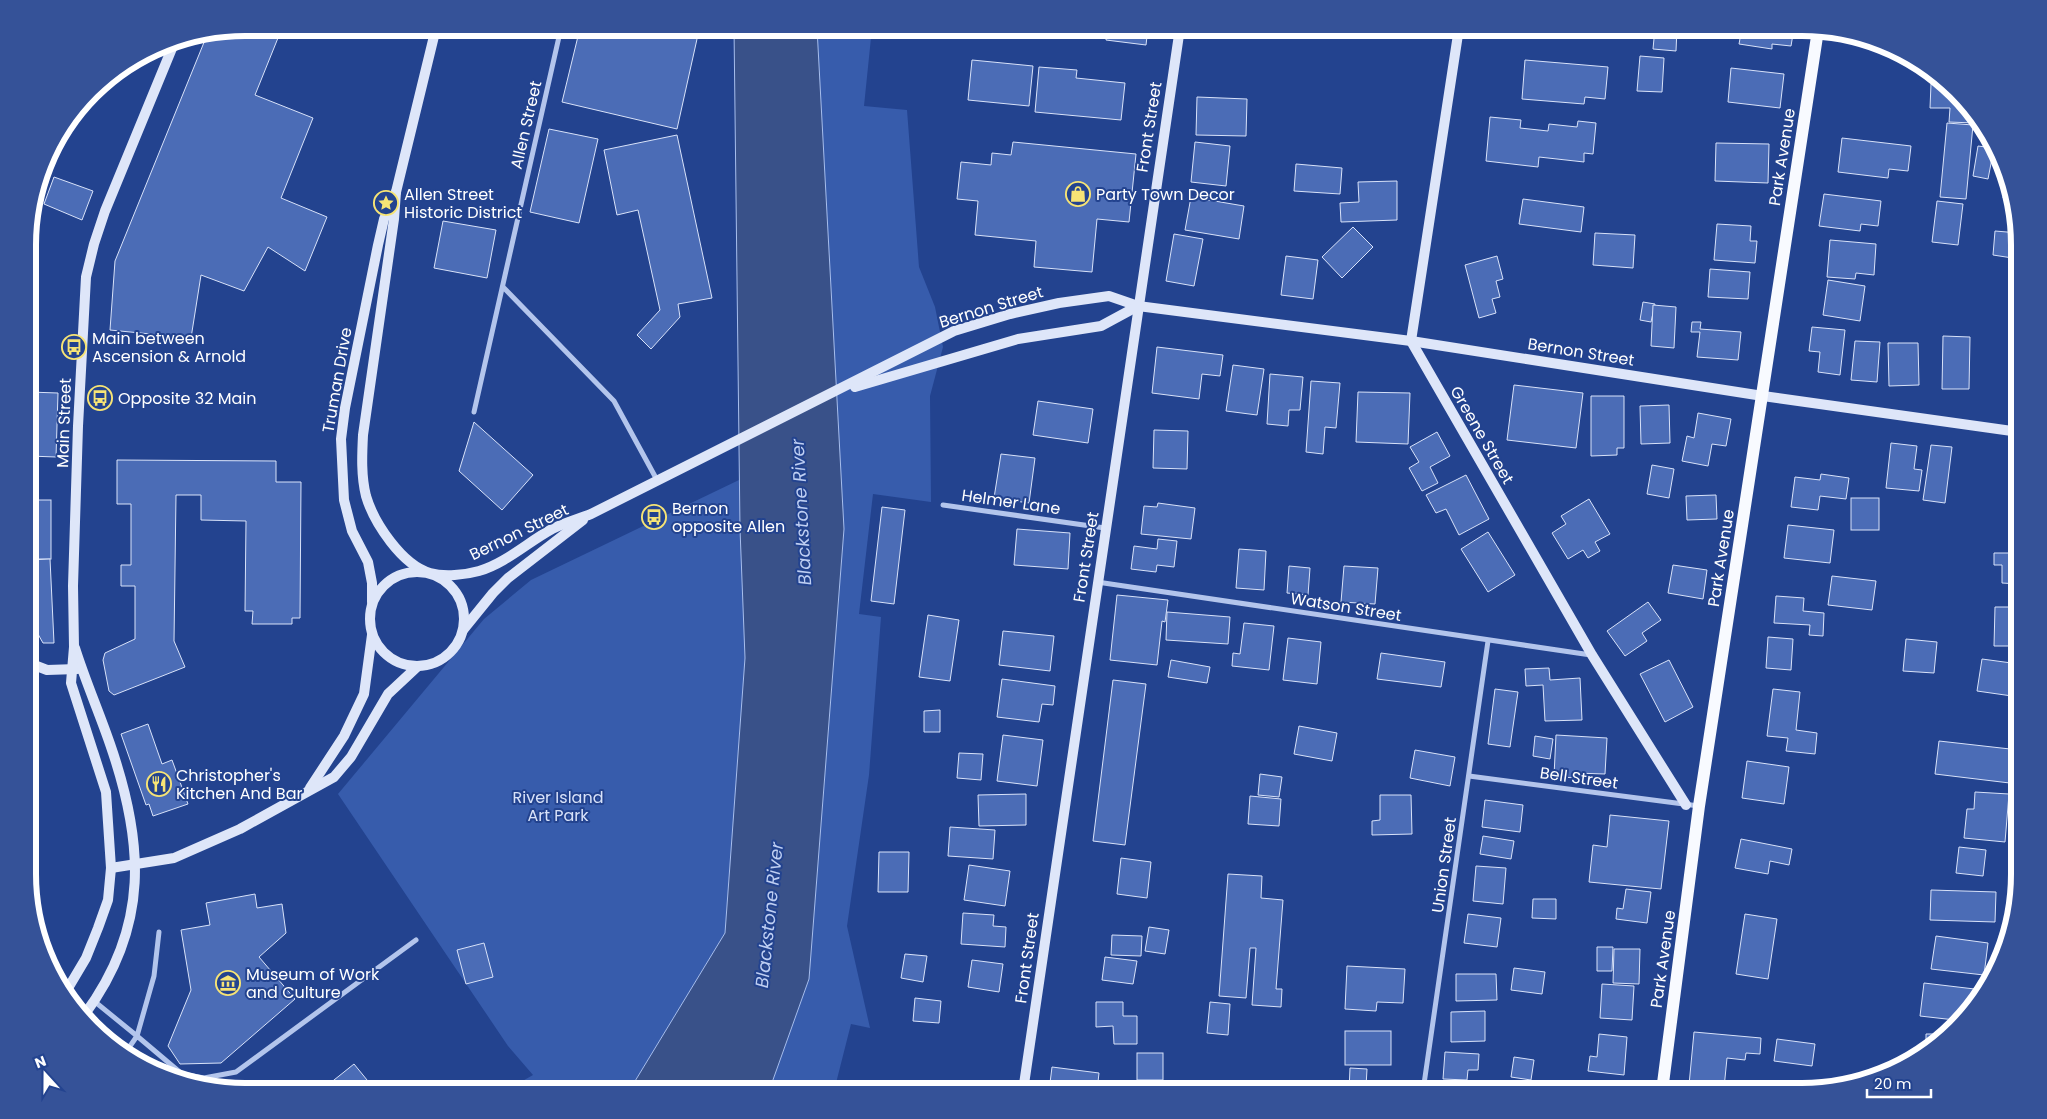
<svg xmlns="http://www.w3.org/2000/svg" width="2047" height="1119" font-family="Poppins,sans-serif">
<rect width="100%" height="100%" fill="#23438f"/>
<!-- green -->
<g fill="#375cac">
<polygon points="817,28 872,28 864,106 907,110 919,267 935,307 943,347 930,396 931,502 873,494 859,614 881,617 869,775 847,926 870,1028 851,1024 834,1091 769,1091 809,979 844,530"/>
<polygon points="739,480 745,658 725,933 629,1091 505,1091 533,1075 508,1046 338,794 484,619 531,580"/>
</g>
<!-- water -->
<polygon fill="#395189" stroke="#a7beed" points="734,28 817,28 844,529 809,979 769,1091 629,1091 725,933 745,658 740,529"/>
<!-- building -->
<g fill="#4b6cb6" stroke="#d8e2f9">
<polygon points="246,28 282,28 255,95 313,118 281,198 327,217 305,271 268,247 244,291 201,275 191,338 110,330 115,261 207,35"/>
<polygon points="580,28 689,28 699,30 677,129 562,102"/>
<polygon points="1107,28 1148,28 1146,45 1106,40"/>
<polygon points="1563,28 1638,28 1637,35"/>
<polygon points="1655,28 1677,28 1676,51 1653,49"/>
<polygon points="1742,28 1794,28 1791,46 1772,44 1772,49 1739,44"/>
<polygon points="1869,39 1890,48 1868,47"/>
<polygon points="1640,56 1664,58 1662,92 1637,91"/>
<polygon points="972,60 1033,66 1029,106 968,100"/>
<polygon points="1525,60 1608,67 1605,99 1585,97 1584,104 1522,99"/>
<polygon points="1039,67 1077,70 1076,78 1125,83 1121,120 1035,112"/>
<polygon points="1731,68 1784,74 1780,108 1728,102"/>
<polygon points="1931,84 1940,84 1974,117 1974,123 1949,122 1950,108 1930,108"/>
<polygon points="1197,97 1247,99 1246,136 1196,135"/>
<polygon points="1490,117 1521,120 1520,128 1548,131 1549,124 1577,127 1578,121 1596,123 1593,154 1584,153 1584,162 1539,157 1538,167 1486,161"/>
<polygon points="1947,123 1973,125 1966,199 1940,197"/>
<polygon points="549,129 598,139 579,223 530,212"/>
<polygon points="677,135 712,298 678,304 680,317 651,349 637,335 660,310 638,210 617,215 604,150"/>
<polygon points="1842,138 1911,146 1908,171 1889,169 1888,178 1838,172"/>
<polygon points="1013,142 1136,154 1129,222 1097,219 1092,272 1034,267 1036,241 975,235 978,201 957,199 961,162 991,165 992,153 1011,155"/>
<polygon points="1195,142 1230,146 1226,186 1191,182"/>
<polygon points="1716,143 1769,144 1768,183 1715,181"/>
<polygon points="1978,146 1994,148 1988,179 1973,176"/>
<polygon points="1296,164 1342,168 1340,194 1294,191"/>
<polygon points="54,177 93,191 82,220 44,204"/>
<polygon points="2006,177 2008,177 2013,199 2003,198"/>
<polygon points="1397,181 1397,220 1341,222 1340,203 1359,202 1358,182"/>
<polygon points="1824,194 1881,201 1878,226 1861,224 1860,231 1819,226"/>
<polygon points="1191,197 1244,206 1239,239 1185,230"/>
<polygon points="1523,199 1584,207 1581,232 1519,224"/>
<polygon points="1937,201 1963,204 1958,245 1932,242"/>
<polygon points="443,221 496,230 487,278 434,268"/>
<polygon points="1717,224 1751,226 1750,241 1757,241 1755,263 1714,260"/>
<polygon points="1353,227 1373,247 1342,278 1322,257"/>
<polygon points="1995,231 2019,233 2019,259 1993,255"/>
<polygon points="1595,233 1635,235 1633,268 1593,265"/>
<polygon points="1174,234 1203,239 1194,286 1166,281"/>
<polygon points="1830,240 1876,244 1874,275 1856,273 1855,279 1827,277"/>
<polygon points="1286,256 1318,260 1313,299 1281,295"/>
<polygon points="1497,256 1503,279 1496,281 1500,297 1492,299 1496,313 1479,318 1465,265"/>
<polygon points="1710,269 1750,272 1748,299 1708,297"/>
<polygon points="1828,280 1865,286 1860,321 1823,315"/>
<polygon points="1643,302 1655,304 1651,322 1640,320"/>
<polygon points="1653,305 1676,307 1674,348 1651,346"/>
<polygon points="1692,322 1701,322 1700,329 1741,332 1738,360 1697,357 1700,332 1691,332"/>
<polygon points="1812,327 1845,330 1840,375 1818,372 1820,352 1809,351"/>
<polygon points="1943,336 1970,337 1969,389 1942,389"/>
<polygon points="1855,341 1880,342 1877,382 1851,380"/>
<polygon points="1888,343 1918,343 1919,385 1889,386"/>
<polygon points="1157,347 1223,355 1220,376 1202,374 1199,399 1152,393"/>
<polygon points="1233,365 1264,369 1257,415 1226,411"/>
<polygon points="1270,374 1303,377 1300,410 1289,410 1288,426 1267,424"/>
<polygon points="1311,381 1340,383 1336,428 1325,427 1323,454 1306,452"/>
<polygon points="1514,385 1583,393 1576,448 1507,440"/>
<polygon points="29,392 58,393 56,457 29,456"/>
<polygon points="1358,392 1410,393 1408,444 1356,442"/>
<polygon points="1591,396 1624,396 1624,448 1617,448 1617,455 1591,456"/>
<polygon points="1038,401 1093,409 1088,443 1033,435"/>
<polygon points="1669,405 1670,443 1641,444 1640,406"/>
<polygon points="1698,413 1731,419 1726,446 1712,444 1708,466 1682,461 1687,436 1694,438"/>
<polygon points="474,422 533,475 502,510 459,471"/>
<polygon points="1154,430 1188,431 1187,469 1153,468"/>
<polygon points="1437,432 1450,456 1430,467 1438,483 1422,491 1409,468 1419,462 1410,447"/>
<polygon points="1891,443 1917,446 1914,469 1922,470 1919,491 1886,488"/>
<polygon points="1931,445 1952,447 1945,503 1923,500"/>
<polygon points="1001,454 1035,458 1029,503 994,498"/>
<polygon points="117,460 276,461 276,482 301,482 300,618 292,618 292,624 252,624 253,611 245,611 246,521 201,520 201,495 176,495 174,641 185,667 114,695 109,691 103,660 105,653 135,639 135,586 121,586 121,565 131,565 131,504 117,504"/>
<polygon points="1652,465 1674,469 1669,498 1647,494"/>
<polygon points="1821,474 1849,478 1846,499 1820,496 1818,510 1791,507 1795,477 1820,480"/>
<polygon points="1466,475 1489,519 1459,535 1446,509 1436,513 1426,495"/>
<polygon points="1716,495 1717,519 1687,520 1686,496"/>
<polygon points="2019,495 2019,519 2017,519"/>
<rect x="1851" y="498" width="28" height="32"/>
<polygon points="1589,499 1610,534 1595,542 1600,551 1588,558 1583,550 1568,559 1552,533 1566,524 1561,516"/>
<rect x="29" y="500" width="22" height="59"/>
<polygon points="1158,503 1195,508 1191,539 1141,534 1144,506 1157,507"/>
<polygon points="882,507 905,510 894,604 871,601"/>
<polygon points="1788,525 1834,530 1830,563 1784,558"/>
<polygon points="1017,529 1070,533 1068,569 1014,565"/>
<polygon points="1488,532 1515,575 1488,592 1461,549"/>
<polygon points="1158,539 1177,541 1174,567 1157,565 1156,572 1131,569 1134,546 1157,549"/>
<polygon points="1239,549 1266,551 1264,590 1236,588"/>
<polygon points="1994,553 2019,553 2019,584 2002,583 2002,565 1994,565"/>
<polygon points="50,559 54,643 43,643 29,618 29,560"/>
<polygon points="1673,565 1707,570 1703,599 1668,593"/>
<polygon points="1289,566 1310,568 1308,595 1287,593"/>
<polygon points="1344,566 1378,568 1375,604 1341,602"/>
<polygon points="1832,576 1876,581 1872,610 1828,605"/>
<polygon points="1117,595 1168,600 1165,622 1162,621 1157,665 1110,660"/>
<polygon points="1776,596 1804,598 1803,611 1824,613 1823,636 1809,635 1810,625 1774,623"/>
<polygon points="1648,602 1661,620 1642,633 1647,641 1625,656 1607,631"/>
<polygon points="1995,607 2018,607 2019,646 1994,646"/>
<polygon points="1167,612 1230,617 1228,644 1166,640"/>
<polygon points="928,615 959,620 950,681 919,677"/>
<polygon points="1244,623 1274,626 1269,670 1232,666 1233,653 1240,654"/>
<polygon points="1003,631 1054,636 1050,671 999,665"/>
<polygon points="1768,637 1793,639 1791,670 1766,668"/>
<polygon points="1288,638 1321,642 1317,684 1283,680"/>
<polygon points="1906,639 1937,642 1934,673 1903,671"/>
<polygon points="1381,653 1445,662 1441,687 1377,679"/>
<polygon points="1982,659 2019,664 2019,697 1977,691"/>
<polygon points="1171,660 1210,667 1207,683 1168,677"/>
<polygon points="1669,660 1693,707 1665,722 1640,674"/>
<polygon points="1549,668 1550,680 1580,678 1582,720 1545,721 1543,685 1526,686 1525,669"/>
<polygon points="1002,679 1055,686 1053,705 1042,704 1039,722 997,717"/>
<polygon points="1113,680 1146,684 1125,845 1093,841"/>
<polygon points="1495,689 1518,692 1510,747 1488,744"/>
<polygon points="1773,689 1800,692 1796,730 1817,733 1815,754 1786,751 1788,738 1767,736"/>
<polygon points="940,710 940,732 924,732 924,711"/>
<polygon points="148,724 162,764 172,760 188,804 153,816 149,804 146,805 121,734"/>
<polygon points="1299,726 1337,733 1332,761 1294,754"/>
<polygon points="1003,735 1043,740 1037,786 997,781"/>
<polygon points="1556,735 1607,738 1605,774 1574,773 1574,778 1554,776"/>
<polygon points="1535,736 1553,739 1550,759 1533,756"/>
<polygon points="1939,741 2019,750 2018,784 1935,774"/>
<polygon points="1415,750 1455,757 1450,786 1410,778"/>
<polygon points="959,753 983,754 981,780 957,778"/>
<polygon points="1747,761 1789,767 1784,804 1742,798"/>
<polygon points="1260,774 1282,777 1279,797 1258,795"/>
<polygon points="1975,792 2009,794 2005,842 1964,838 1967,809 1974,809"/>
<polygon points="1026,794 1026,825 979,826 978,795"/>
<polygon points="1380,795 1411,795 1412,834 1372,835 1372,821 1380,820"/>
<polygon points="1250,796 1281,799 1279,826 1248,824"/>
<polygon points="1485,800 1523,805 1520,832 1482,827"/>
<polygon points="1610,815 1669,821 1661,889 1589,882 1593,845 1607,847"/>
<polygon points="950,827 995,830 993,859 948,856"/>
<polygon points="1483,836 1514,841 1511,859 1480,854"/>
<polygon points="1741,839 1792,849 1789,865 1770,861 1768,874 1735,868"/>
<polygon points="1959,847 1986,850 1983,876 1956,873"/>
<polygon points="879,852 909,852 908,892 878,892"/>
<polygon points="1121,858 1151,862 1147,898 1117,894"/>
<polygon points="969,865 1010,871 1005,906 964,900"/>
<polygon points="1476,866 1506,868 1503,904 1473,901"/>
<polygon points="1228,874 1262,876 1261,898 1283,900 1276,989 1282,989 1281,1007 1252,1005 1256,948 1250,948 1246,998 1219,996"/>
<polygon points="1626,889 1651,892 1647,923 1616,919 1617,908 1623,909"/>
<polygon points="1931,890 1996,892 1995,922 1930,920"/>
<polygon points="255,894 257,908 282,904 286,933 259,957 295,999 221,1063 180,1064 168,1046 191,990 181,930 210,925 206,903"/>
<polygon points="1533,899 1556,899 1556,919 1532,918"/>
<polygon points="963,913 994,915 993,926 1006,927 1005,947 961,944"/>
<polygon points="1468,914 1501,918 1497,947 1464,943"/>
<polygon points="1745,914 1777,919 1768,979 1736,974"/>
<polygon points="1149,927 1169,930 1165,954 1145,951"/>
<polygon points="1112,935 1142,936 1141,956 1111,955"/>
<polygon points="1936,936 1988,943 1984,975 1931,969"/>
<polygon points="484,943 493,977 466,984 457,950"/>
<polygon points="1597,947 1613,947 1612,971 1597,971"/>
<polygon points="1614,949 1640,949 1639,984 1613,983"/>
<polygon points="905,954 927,956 923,982 901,978"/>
<polygon points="1105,957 1137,961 1133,984 1102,980"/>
<polygon points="972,960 1003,964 999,992 968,987"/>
<polygon points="1347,966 1405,969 1403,1003 1377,1002 1376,1011 1345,1009"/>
<polygon points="1514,968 1545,972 1542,994 1511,990"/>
<polygon points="1456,974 1496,974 1497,1000 1456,1001"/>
<polygon points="1924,983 1983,990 1955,1020 1920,1016"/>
<polygon points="1602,984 1634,986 1632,1020 1600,1018"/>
<polygon points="915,998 941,1001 939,1023 913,1021"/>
<polygon points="1096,1002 1123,1002 1123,1016 1137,1016 1137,1044 1114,1044 1113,1026 1096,1027"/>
<polygon points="1210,1002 1230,1004 1228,1035 1207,1033"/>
<polygon points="1485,1011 1485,1041 1451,1042 1451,1012"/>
<rect x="1345" y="1031" width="46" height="34"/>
<polygon points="1694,1032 1761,1038 1760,1054 1746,1053 1745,1060 1727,1058 1724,1088 1689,1085"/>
<polygon points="1599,1034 1627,1037 1624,1075 1588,1071 1590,1056 1597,1057"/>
<polygon points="1926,1034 1942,1034 1926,1051"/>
<polygon points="1777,1039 1815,1044 1812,1066 1774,1061"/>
<polygon points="1445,1052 1479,1054 1478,1070 1468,1070 1467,1080 1443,1079"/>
<rect x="1137" y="1053" width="26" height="27"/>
<polygon points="1514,1057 1534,1060 1531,1080 1511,1077"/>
<polygon points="354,1064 376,1091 326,1091 324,1088"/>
<polygon points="1052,1067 1099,1073 1097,1091 1049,1091"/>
<polygon points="1350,1068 1367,1069 1366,1087 1388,1088 1388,1091 1349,1091"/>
<polygon points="1845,1080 1871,1080 1845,1085"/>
<polygon points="1441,1088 1473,1091 1441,1091"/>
</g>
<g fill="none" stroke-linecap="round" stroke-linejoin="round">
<!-- street -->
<g stroke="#b3c5ec" stroke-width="5">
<polyline points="503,287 614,401 657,480"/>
<polyline points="474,412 561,28"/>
<polyline points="943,505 1105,528"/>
<polyline points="1097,582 1591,655"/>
<polyline points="1469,776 1699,806"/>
<polyline points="94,1001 137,1036 154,976 159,932"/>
<polyline points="126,1052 137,1036 182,1074 204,1078 236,1072 416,940"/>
<polyline points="1423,1091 1488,641"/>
</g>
<!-- secondary -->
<g stroke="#dee6f9" stroke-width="10">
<polyline points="1459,28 1411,341 1592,655 1686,805"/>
<path d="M396 192 394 219 363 435C362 455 361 476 366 496 374 523 402 565 430 573 444 577 465 575 479 571 506 563 528 542 552 529 564 523 578 519 591 514L954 331 1010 314 1059 303 1109 296 1138 306 1411 341 1763 396 2019 432"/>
<polyline points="855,387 1018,339 1101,326 1138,306"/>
<circle cx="417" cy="619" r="47"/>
<polyline points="372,602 372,583 368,562 352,531 344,500 341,439 345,408 378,245 384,219 396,192 436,28"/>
<polyline points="463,630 493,593 508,578 583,520"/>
<path d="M75 648C85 680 99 712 110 744 144 842 150 926 85 1014"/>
<polyline points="29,663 47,670 77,669"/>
<polyline points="310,788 344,736 364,694 372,635"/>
<polyline points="111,868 174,858 240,829 334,777 351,757 388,694 418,666"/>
<polyline points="64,995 86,958 98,928 108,900 111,868 106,792 71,683 74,647 73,586 78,426 86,277 94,244 105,211 175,41"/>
<polyline points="1023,1091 1180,28"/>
</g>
<!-- primary -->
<polyline stroke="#f8faff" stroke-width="12" points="1662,1091 1699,806 1818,30"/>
</g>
<!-- icons -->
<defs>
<symbol id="shop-ring" viewBox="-11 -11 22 22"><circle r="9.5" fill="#23438f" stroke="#f7e475" stroke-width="1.5"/><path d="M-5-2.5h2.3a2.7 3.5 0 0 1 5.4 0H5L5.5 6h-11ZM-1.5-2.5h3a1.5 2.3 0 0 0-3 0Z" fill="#f7e475"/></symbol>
<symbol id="sight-ring" viewBox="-11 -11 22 22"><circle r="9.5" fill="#23438f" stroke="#f7e475" stroke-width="1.5"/><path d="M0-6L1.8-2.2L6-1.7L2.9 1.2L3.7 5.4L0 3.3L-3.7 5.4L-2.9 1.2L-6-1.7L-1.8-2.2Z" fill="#f7e475"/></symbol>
<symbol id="bus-ring" viewBox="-11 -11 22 22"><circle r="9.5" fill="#23438f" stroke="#f7e475" stroke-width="1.5"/><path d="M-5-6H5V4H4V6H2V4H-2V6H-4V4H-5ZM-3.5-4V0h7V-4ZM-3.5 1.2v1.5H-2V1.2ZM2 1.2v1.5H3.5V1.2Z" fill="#f7e475"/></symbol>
<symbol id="restaurant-ring" viewBox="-11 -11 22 22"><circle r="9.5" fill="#23438f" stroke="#f7e475" stroke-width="1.5"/><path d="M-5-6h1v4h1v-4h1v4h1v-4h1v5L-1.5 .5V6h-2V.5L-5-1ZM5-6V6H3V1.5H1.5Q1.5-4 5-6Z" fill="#f7e475"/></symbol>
<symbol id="museum-ring" viewBox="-11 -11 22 22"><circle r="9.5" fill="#23438f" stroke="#f7e475" stroke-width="1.5"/><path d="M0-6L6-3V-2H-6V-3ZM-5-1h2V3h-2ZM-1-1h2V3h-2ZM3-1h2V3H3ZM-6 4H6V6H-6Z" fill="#f7e475"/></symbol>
</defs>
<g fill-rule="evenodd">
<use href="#shop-ring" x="1064" y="180" width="28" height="28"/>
<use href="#sight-ring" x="372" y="189" width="28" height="28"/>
<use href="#bus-ring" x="60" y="333" width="28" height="28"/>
<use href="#bus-ring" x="86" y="384" width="28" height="28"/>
<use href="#bus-ring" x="640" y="503" width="28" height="28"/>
<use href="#restaurant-ring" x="145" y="770" width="28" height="28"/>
<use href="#museum-ring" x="214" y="969" width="28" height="28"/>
</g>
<g text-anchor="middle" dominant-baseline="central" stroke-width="4" stroke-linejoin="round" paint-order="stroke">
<!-- street labels -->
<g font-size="16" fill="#fff" stroke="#23438f">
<text transform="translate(526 125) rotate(-77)">Allen Street</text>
<text transform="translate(1149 127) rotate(-81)">Front Street</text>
<text transform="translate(1782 157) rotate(-81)">Park Avenue</text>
<text transform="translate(991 307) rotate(-17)">Bernon Street</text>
<text transform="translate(1581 352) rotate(9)">Bernon Street</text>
<text transform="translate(337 380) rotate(-80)">Truman Drive</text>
<text transform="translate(64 423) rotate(-88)">Main Street</text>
<text transform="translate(1482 435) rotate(60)">Greene Street</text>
<text transform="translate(1011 502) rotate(8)">Helmer Lane</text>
<text transform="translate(519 532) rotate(-26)">Bernon Street</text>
<text transform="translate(1086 557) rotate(-81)">Front Street</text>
<text transform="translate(1721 558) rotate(-81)">Park Avenue</text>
<text transform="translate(1346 607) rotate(9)">Watson Street</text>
<text transform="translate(1579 778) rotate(8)">Bell Street</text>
<text transform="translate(1444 865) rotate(-82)">Union Street</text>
<text transform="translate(1027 958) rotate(-82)">Front Street</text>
<text transform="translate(1663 959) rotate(-82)">Park Avenue</text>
</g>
<!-- poi labels -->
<g font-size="16" fill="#fff" stroke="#23438f" text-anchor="start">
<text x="404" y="194">Allen Street<tspan x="404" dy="18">Historic District</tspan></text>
<text x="1096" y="194">Party Town Decor</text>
<text x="92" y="338">Main between<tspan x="92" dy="18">Ascension &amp; Arnold</tspan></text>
<text x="118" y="398">Opposite 32 Main</text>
<text x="672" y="508">Bernon<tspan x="672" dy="18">opposite Allen</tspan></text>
<text x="176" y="775">Christopher's<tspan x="176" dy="18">Kitchen And Bar</tspan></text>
<text x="246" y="974">Museum of Work<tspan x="246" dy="18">and Culture</tspan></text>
</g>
<!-- park labels -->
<g font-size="16" fill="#d8e2f9" stroke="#23438f">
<text x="558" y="797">River Island<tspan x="558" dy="18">Art Park</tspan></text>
</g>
<!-- water labels -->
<g font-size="18" font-style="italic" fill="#bfcff3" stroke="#23438f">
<text transform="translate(801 512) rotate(-93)">Blackstone River</text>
<text transform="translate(769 915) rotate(-84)">Blackstone River</text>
</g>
</g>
<!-- crop -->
<path d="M0 0H2047V1119H0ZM245 36H1802A209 209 0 0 1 2011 245V874A209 209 0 0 1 1802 1083H245A209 209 0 0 1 36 874V245A209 209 0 0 1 245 36Z" fill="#355298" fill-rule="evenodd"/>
<path fill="none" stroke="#fff" stroke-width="6" d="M245 36H1802A209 209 0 0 1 2011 245V874A209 209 0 0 1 1802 1083H245A209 209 0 0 1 36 874V245A209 209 0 0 1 245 36Z"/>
<!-- north arrow -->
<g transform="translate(45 1074) rotate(339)" stroke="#23438f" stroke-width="4" paint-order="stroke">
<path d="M0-4L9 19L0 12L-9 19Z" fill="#ffffff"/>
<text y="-8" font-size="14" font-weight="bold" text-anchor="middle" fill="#ffffff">N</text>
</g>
<!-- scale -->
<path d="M1867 1089v8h64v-8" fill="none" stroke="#ffffff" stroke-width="2.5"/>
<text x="1874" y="1089" font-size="15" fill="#ffffff" stroke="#23438f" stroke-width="4" paint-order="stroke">20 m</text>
</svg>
